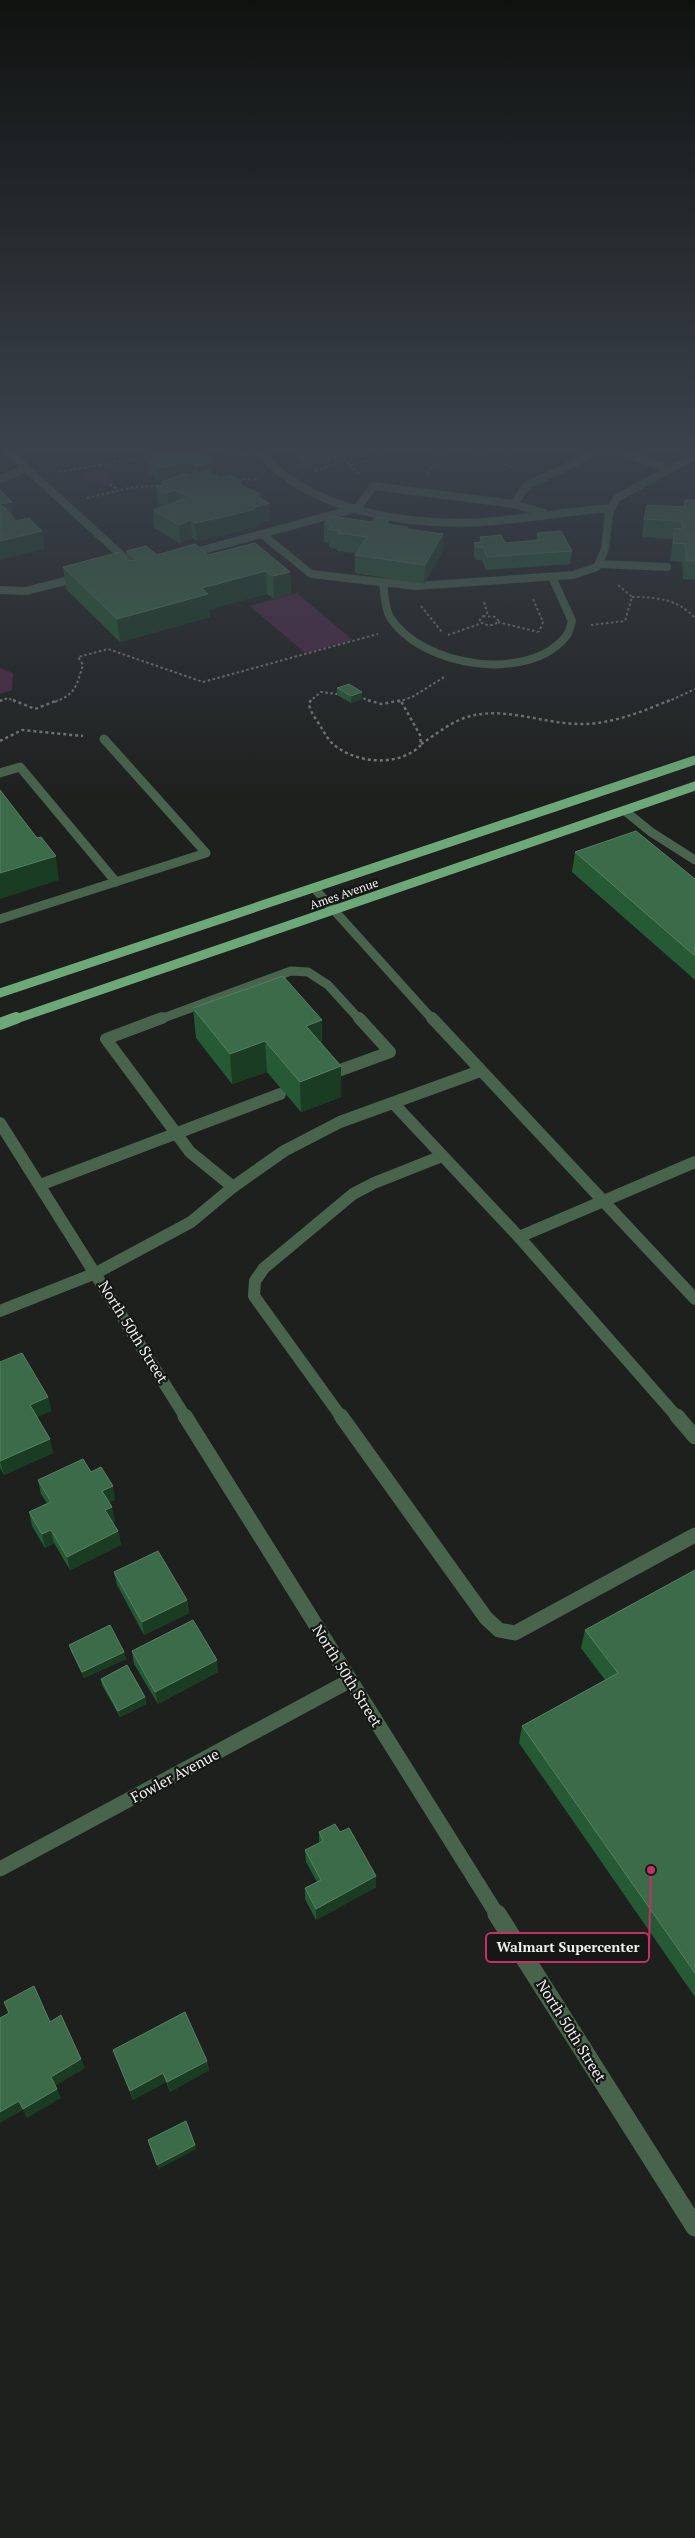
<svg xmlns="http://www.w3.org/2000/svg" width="695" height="2538" font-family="'PT Serif',serif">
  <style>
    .green { fill: #4c2746 }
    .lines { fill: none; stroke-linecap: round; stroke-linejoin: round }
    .path-far1 { stroke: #7a7c7a; stroke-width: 2; stroke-dasharray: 2.5 2.5; stroke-linecap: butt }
    .path { stroke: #7a7c7a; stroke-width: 2.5; stroke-dasharray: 3 3; stroke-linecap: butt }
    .minor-far4 { stroke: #48644c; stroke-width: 8 }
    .minor-far3 { stroke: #48644c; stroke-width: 9 }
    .minor-far2 { stroke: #48644c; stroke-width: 12 }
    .minor-far1 { stroke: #48644c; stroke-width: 15 }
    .minor { stroke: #48644c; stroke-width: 19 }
    .major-far1 { stroke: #6da978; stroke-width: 9 }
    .major { stroke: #6da978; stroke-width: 12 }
    .wall { fill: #255a34 }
    .shaded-wall { fill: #193c23 }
    .building { fill: #3b6b48; stroke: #578063 }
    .labels { text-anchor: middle; stroke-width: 4.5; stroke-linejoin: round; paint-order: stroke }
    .street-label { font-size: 12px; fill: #f0f1f0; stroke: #151715 }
    .near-street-label { font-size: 15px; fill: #f0f1f0; stroke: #151715 }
    .leader { fill: none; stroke: #c72e6a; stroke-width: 2 }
    .callout-dot { fill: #c72e6a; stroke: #151715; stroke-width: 2 }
    .callout { fill: #151715; stroke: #c72e6a; stroke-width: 2 }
    .callout-label { font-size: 14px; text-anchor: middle; font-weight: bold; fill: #f0f1f0 }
  </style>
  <rect width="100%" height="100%" fill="#1e201e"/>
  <!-- green -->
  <g class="green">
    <path d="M93,470l12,1 9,10 -10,4 -21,-8z"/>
    <path d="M297,593l56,47 -48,13 -55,-47z"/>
    <path d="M0,668l13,5 -1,17 -12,4z"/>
  </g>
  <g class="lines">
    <!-- path-far1 -->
    <g class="path-far1">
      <path d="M463,447l52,22"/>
      <path d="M350,465l10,9"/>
      <path d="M315,471l30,-11 5,5 29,-7 2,-11"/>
      <path d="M59,472l97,-17"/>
      <path d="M428,473l19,-26"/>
      <path d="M238,480l21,-1"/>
      <path d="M110,484l8,6"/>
      <path d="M87,498l47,-11 25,-1"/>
      <path d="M632,597c24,0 46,2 63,21"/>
      <path d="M533,599l10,23 -4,10"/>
      <path d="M484,602l4,14"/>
      <path d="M421,606l21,26"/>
      <path d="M483,616l12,1 4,4c-6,6 -13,5 -20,0z"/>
      <path d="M498,622l40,10"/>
      <path d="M591,625l34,-4 7,-24 -14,-12"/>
      <path d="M448,635l34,-12"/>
      <path d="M359,696l12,6"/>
      <path d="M0,701l8,-3 7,4"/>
      <path d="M55,702c22,-9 21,-16 28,-37l-5,-8 30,-8 95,33 175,-48"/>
      <path d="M309,702l12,-10 15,2 5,-2"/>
      <path d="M398,702l16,-6 30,-19"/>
      <path d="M667,702l28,-13"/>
    </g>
    <!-- path -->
    <g class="path">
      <path d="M13,700l22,9 23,-9"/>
      <path d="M311,700l-2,4c1,7 5,12 8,17 5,7 8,14 13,20 22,23 69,27 91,4l-1,-10 -19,-34"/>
      <path d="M368,700l13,4 22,-4"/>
      <path d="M0,701l2,-1"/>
      <path d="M0,741l22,-11 61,6"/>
      <path d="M421,744c14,-9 27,-20 43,-26 37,-13 76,5 114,6 31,1 64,-12 92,-24"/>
    </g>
    <!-- minor-far4 -->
    <g class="minor-far4">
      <path d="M3,447l128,117"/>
      <path d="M218,447l30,7 30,-7"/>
      <path d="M260,453c52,59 147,73 223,69 43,-3 86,-11 129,-14"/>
      <path d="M0,479l27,-11"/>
      <path d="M544,513l-30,-9 12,-18 73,-35 23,1 47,17"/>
      <path d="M263,535l48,39 105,12 157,-11 24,-8 8,-18 4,-36 8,-15 78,-42"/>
      <path d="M188,554l169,-46 17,-22 140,18"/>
      <path d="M599,564l68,3"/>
      <path d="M383,583c2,11 1,24 7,34 30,49 139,68 177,18 3,-4 3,-9 5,-14l-20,-44"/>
      <path d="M0,590l26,1 55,-14"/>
    </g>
    <!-- minor-far3 -->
    <g class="minor-far3">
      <path d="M0,773l20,-6 96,115"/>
      <path d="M625,811l26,21 44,28"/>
      <path d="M314,888l119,132"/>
      <path d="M0,919l206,-66 -102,-114"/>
      <path d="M158,1020l133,-49 17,1 20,13 32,35"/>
    </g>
    <!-- minor-far2 -->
    <g class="minor-far2">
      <path d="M162,1018l-56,21 84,113 43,35"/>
      <path d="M432,1018l263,281"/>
      <path d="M327,1075l63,-23 -31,-34"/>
      <path d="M394,1104l125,133 159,181"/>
      <path d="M0,1123l186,295"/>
      <path d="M40,1185l240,-91"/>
      <path d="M519,1237l176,-75"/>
      <path d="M0,1311l96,-38 95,-51 42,-35 51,-36 56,-29 140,-51"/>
      <path d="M342,1418l-88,-122 1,-15 9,-13 89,-74 21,-11 68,-27"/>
    </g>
    <!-- minor-far1 -->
    <g class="minor-far1">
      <path d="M185,1416l313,500"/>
      <path d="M341,1416l145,202 13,12 16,3 180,-98"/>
      <path d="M677,1416l18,21"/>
      <path d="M0,1869l349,-188"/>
    </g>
    <!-- minor -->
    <path class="minor" d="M497,1914l198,313"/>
    <!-- major-far1 -->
    <g class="major-far1">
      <path d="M0,993l695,-233"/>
      <path d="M13,1020l682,-234"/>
    </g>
    <!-- major -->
    <path class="major" d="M0,1024l16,-6"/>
  </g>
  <!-- wall -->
  <g class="wall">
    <path d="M297,447h71v9l-37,2v5l-31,2 -2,-10z"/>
    <path d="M493,447h26l-14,5z"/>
    <path d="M152,453h26l43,25 21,3v4l18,9 1,4 9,22 -14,5v2l-32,8 -27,6 -5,-3 -12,5 -26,-15 -1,-18 9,-3 -4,-3 -2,-17 5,-2v-3l9,-3 -11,1 -10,-7 -1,-13 5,-1z"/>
    <path d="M685,500h10v80l-12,-1 -1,-17 -12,-1 3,-22 -31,-2 2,-18 40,-12z"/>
    <path d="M389,519v5l19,3v3l35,4 -1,18 -18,32 -69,-11v-18l1,-2 -19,-2v-2l-8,-2v-4l-5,-1v-18l48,-2z"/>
    <path d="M537,533l35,18 -2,13 -84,6 -4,-10h-6l-2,-4v-13l5,-1 1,-5 25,6 31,-3z"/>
    <path d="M126,551l31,4h51l82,17 1,22 -17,5 -7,-5 -58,15 1,8 -90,25 -54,-53 -3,-22 64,-9z"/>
    <path d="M337,688l25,11 -11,4 -14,-8z"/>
    <path d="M575,852l120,27v101l-123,-108z"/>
    <path d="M193,1008l129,37 19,52 -40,15 -34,-40 -35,12 -36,-46z"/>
    <path d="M0,1362l48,35 3,14 -14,6 16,36 -49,22 -4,-7z"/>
    <path d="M91,1472l24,28 -6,2 6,19 -3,1 6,9 3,14 -51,25 -16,-27 -9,5 -13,-22 -3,-14 18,-9 -6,-9 -3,-14z"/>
    <path d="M695,1570v427l-176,-254 3,-17 83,-46 -24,-32 4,-18z"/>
    <path d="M114,1572l73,28 2,13 -45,22 -27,-50z"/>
    <path d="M69,1645l55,7 2,7 -42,19 -13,-27z"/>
    <path d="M132,1651l86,21 -60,32 -24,-40z"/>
    <path d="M101,1679l44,18 1,7 -26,13 -18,-32z"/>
    <path d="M319,1832l57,55 -60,33 -11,-21v-11l12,-6 -11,-20 -1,-12 14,-6z"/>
    <path d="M113,2050l94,11 2,9 -39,22 -4,-10 -33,18z"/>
  </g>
  <!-- shaded-wall -->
  <g class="shaded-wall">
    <path d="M506,447h13l-14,5z"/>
    <path d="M192,462l1,13 -34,5 -1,-12z"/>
    <path d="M213,462l1,12 -17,4 -1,-12z"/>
    <path d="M176,490l1,17 -8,3 -2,-17z"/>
    <path d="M260,494l1,12 8,-3 1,17 -14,5v2l-32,8 -27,6 -2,-18z"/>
    <path d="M12,502l2,17 -14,-7v-8z"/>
    <path d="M191,520l1,18 -12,5 -1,-18z"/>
    <path d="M42,531l3,18 -45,11v-19z"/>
    <path d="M443,534l-1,18 -18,32 1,-19z"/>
    <path d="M266,571l1,23 -58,15 1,8 -90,25 -3,-23 85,-31z"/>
    <path d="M290,572l1,22 -17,5 -1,-23z"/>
    <path d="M362,692v7l-11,4v-7z"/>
    <path d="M56,856l3,24 -59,19v-26z"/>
    <path d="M322,1020v31l-16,-25z"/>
    <path d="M265,1041l2,31 -35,12 -2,-30z"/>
    <path d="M341,1066v31l-40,15 -1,-30z"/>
    <path d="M48,1397l3,14 -17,8 -4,-14z"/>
    <path d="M50,1439l3,14 -49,22 -4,-14z"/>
    <path d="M113,1486l2,14 -10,4 -3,-13z"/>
    <path d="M112,1507l3,14 -7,3 -3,-14z"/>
    <path d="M51,1530l3,13 -9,5 -3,-14z"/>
    <path d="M118,1531l3,14 -51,25 -3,-13z"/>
    <path d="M187,1600l2,13 -45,22 -2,-13z"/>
    <path d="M124,1652l2,7 -42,19 -2,-6z"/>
    <path d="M217,1660l1,12 -60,32 -3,-12z"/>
    <path d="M145,1697l1,7 -26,13 -2,-6z"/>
    <path d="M376,1876v11l-60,33v-11z"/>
    <path d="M81,2059l4,9 -30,18 -4,-9z"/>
    <path d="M207,2061l2,9 -39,22 -3,-10z"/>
    <path d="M163,2073l3,9 -33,18 -3,-9z"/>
    <path d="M57,2089l4,9 -34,20 -4,-8 -23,13v-11l19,-11z"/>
    <path d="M195,2145l1,4 -37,20 -2,-4z"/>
  </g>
  <!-- building -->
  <g class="building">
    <path d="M298,447h31l2,4 -31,2z"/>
    <path d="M172,448l6,5 22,-5 13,14 -17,4 -4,-4 -34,6 -10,-8 11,-2 -7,-5z"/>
    <path d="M207,470l14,8 9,-3 12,6 -5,2 23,11 -4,2 13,7 -16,5 2,1 -32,8 -28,6 -4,-3 -12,5 -26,-15 37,-13 -14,-7 -9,3 -11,-6 9,-3 -4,-2 25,-9 6,3z"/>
    <path d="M0,490l12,12 -12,2z"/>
    <path d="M685,500h10v61h-9l-1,-17 -12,-1 2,-15 7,1v-8l-38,-2 3,-14 37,2z"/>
    <path d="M0,505l6,4 10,12 13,-3 13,13 -42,10z"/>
    <path d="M330,516l42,6 3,-5 14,2 -3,5 22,3 -1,2 36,5 -18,31 -70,-10 12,-18 -30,-4 2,-2 -11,-2 4,-4 -8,-1z"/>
    <path d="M561,531l11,20 -85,6 -4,-10h-7l-2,-4 8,-1 -2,-5 21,-2 4,8 35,-3 -3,-7z"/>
    <path d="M255,543l35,29 -17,4 -7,-5 -64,17 6,6 -91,25 -54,-52 57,-15 10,9 7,-1 -11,-9 20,-5 11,9 38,-11 13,11z"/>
    <path d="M349,684l13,8 -11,4 -14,-8z"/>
    <path d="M0,790l37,48 4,-1 15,19 -56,17z"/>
    <path d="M636,831l59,48v77l-120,-104z"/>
    <path d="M283,976l39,44 -16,6 35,40 -41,16 -35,-41 -35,13 -37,-46z"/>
    <path d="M22,1353l26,44 -18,8 20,34 -50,22v-99z"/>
    <path d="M83,1459l8,13 10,-5 12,19 -11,5 10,16 -7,3 13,21 -51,26 -16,-27 -9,4 -13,-22 22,-10 -13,-22z"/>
    <path d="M158,1551l29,49 -45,22 -28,-50z"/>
    <path d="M695,1570v403l-173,-247 96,-53 -33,-43z"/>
    <path d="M193,1620l24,40 -62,32 -23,-41z"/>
    <path d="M110,1625l14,27 -42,20 -13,-27z"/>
    <path d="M127,1665l18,32 -27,14 -17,-32z"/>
    <path d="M335,1824l5,8 9,-4 27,48 -60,33 -11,-21 16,-8 -16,-30 18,-9 -4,-9z"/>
    <path d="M34,1986l16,36 11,-7 20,44 -30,18 6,12 -34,20 -4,-8 -19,11v-94l9,-5 -5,-11z"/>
    <path d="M185,2012l22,49 -40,21 -4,-9 -33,18 -17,-41z"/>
    <path d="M186,2121l9,24 -38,20 -9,-25z"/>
  </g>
  <!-- sky -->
  <linearGradient id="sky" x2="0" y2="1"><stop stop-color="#101210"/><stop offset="0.56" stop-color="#3b424c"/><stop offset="1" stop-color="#3b424c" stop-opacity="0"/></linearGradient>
  <rect width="695" height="802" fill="url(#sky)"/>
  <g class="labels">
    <!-- street labels -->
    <g class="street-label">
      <text transform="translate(344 894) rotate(-19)" y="4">Ames Avenue</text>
    </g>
    <!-- near-street labels -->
    <g class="near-street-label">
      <text transform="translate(133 1332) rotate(58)" y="5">North 50th Street</text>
      <text transform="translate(347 1676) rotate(58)" y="5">North 50th Street</text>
      <text transform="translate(175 1776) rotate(-28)" y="5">Fowler Avenue</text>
      <text transform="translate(571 2031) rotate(58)" y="5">North 50th Street</text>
    </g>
  </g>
  <!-- callouts -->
  <path class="leader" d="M651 1870L649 1947"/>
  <circle class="callout-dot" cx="651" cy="1870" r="5"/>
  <rect class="callout" x="486" y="1933" width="163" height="29" rx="5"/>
  <g class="callout-label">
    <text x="568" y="1952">Walmart Supercenter</text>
  </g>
</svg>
